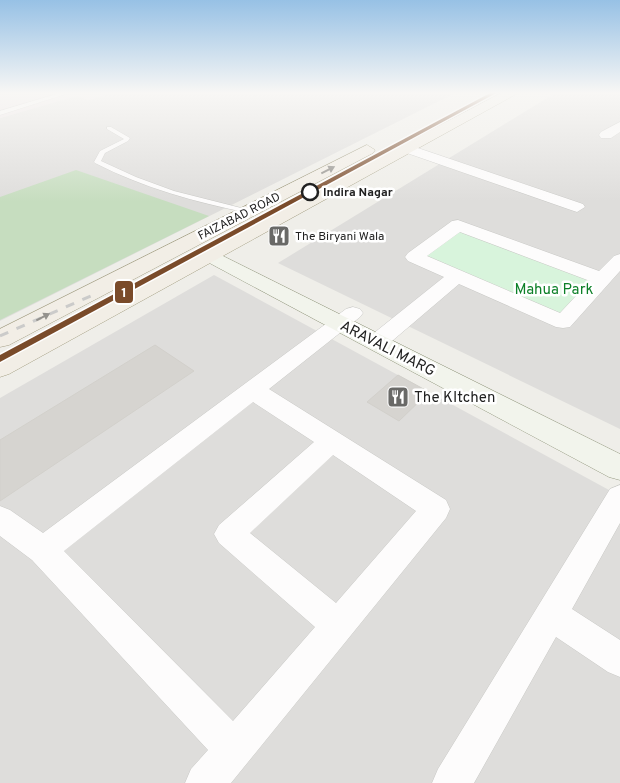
<svg xmlns="http://www.w3.org/2000/svg" width="620" height="783" font-family="Overpass,sans-serif">
  <style>
    .residential { fill: #dedddb }
    .industrial { fill: #ece2e6 }
    .forest { fill: #c6ddbf }
    .park { fill: #d8f4dc }
    .building { fill: #d6d4d0; stroke: #d2d0cb }
    .lines { fill: none; stroke-linecap: round; stroke-linejoin: round }
    .lane-casing { stroke: #c8c8c5; stroke-width: 1 }
    .street-casing { stroke: #c8c8c5; stroke-width: 1 }
    .secondary-casing { stroke: #949980; stroke-width: 1 }
    .primary-casing { stroke: #a5a085; stroke-width: 1 }
    .lane { fill: #fdfcfc; fill-rule: evenodd }
    .street { fill: #fdfcfc; fill-rule: evenodd }
    .secondary { fill: #f2f4ec; fill-rule: evenodd }
    .primary { fill: #f2eee6; fill-rule: evenodd }
    .rail { stroke: #cbcbca; stroke-width: 3; stroke-dasharray: 9 9; stroke-linecap: butt }
    .metro-1-casing { stroke: #fff; stroke-width: 3 }
    .metro-1 { fill: #7a4b2a; fill-rule: evenodd }
    .oneway { fill: #94928d }
    .stop-dot { fill: #fff; stroke: #212121; stroke-width: 2.5 }
    .labels { text-anchor: middle; stroke-width: 5; stroke-linejoin: round; paint-order: stroke }
    .far-stop-label { font-size: 12px; font-weight: bold; fill: #212121; stroke: #fff; text-anchor: start }
    .far-street-label { font-size: 12px; fill: #212121; stroke: #fff }
    .far-poi-label { font-size: 12px; fill: #212121; stroke: #fff; text-anchor: start }
    .park-label { font-size: 15px; fill: #0d8028; stroke: #fff }
    .street-label { font-size: 15px; fill: #212121; stroke: #fff }
    .poi-label { font-size: 15px; fill: #212121; stroke: #fff; text-anchor: start }
    .line-badge { stroke: #fff; stroke-width: 2 }
    .badge-label { font-size: 14px; text-anchor: middle; font-weight: bold; fill: #fff }
  </style>
  <rect width="100%" height="100%" fill="#efeee9"/>
  <!-- residential -->
  <g class="residential">
    <path d="M114,92h343l-457,229v-203l77,-23 12,5z"/>
    <path d="M557,92h63v337l-342,-166z"/>
    <path d="M214,275l406,221v287h-620v-385z"/>
  </g>
  <!-- industrial -->
  <path class="industrial" d="M0,92h114l-25,8 -12,-4 -77,22z"/>
  <!-- forest -->
  <path class="forest" d="M76,170l133,46 -209,104v-123z"/>
  <!-- park -->
  <path class="park" d="M460,230l132,50 -32,35 -137,-58z"/>
  <!-- building -->
  <g class="building">
    <path d="M155,345l39,26 -194,130v-61z"/>
    <path d="M398,375l31,17 -30,29 -32,-19z"/>
  </g>
  <g class="lines">
    <!-- lane casing -->
    <g class="lane-casing">
      <g id="lane">
        <path d="M63,92h9l-72,23v-4z"/>
        <path d="M107,127h4l19,11 -2,3 -23,12 -4,8 35,16 38,14 79,20 -4,2c-54,-11 -105,-25 -154,-50l-1,-1 6,-11 24,-12 -17,-10z"/>
      </g>
    </g>
    <!-- street casing -->
    <g class="street-casing">
      <g id="street">
        <path d="M620,122v10l-9,6h-10l-2,-3 2,-3z"/>
        <path d="M409,145l174,59 2,3 -8,5 -6,-2 -167,-58 -2,-3 2,-3z"/>
        <path d="M458,220l141,51 15,-15 6,-2v17l-50,56 -7,1 -7,-1 -97,-43 -74,63 -8,2 -8,-2 -3,-5 3,-5 75,-60 -36,-16 -3,-4 3,-4 44,-32zM460,232l130,49 -30,32 -133,-57z"/>
        <path d="M353,307l7,2 3,4 -3,4 -91,72 177,111 4,9 -4,9 -215,265h-46l6,-14 17,-19 -176,-190 -32,-24v-30l10,4 33,23 303,-224zM253,402l61,40 -95,83 -5,9 5,9 96,84 -82,94 -169,-170zM333,455l83,56 -80,92 -86,-70z"/>
        <path d="M620,485v38l-48,86 48,31v37l-12,-5 -52,-35 -82,146h-42l6,-14 172,-280z"/>
      </g>
    </g>
    <!-- secondary casing -->
    <g class="secondary-casing">
      <path id="secondary" d="M209,249l411,205v26l-11,-3 -407,-218 -3,-4 3,-4z"/>
    </g>
    <!-- primary casing -->
    <g class="primary-casing">
      <g id="primary">
        <path d="M503,92h17l-511,282 -9,3v-20z"/>
        <path d="M367,145l8,5 -2,3 -364,192 -9,2v-18z"/>
      </g>
    </g>
    <!-- lane -->
    <use href="#lane" class="lane"/>
    <!-- street -->
    <use href="#street" class="street"/>
    <!-- secondary -->
    <use href="#secondary" class="secondary"/>
    <!-- primary -->
    <use href="#primary" class="primary"/>
    <!-- rail -->
    <path class="rail" d="M0,336l93,-41"/>
    <!-- metro-1 casing -->
    <g class="metro-1-casing">
      <path id="metro-1" d="M492,92h6l-498,270v-7z"/>
    </g>
    <!-- metro-1 -->
    <use href="#metro-1" class="metro-1"/>
  </g>
  <!-- one-way arrows -->
  <defs><path id="oneway-solid" d="M-6-.8H1V-3.2L6.5 0L1 3.2V.8H-6Z" transform="scale(1.25)"/></defs>
  <g class="oneway">
    <use href="#oneway-solid" transform="translate(328 170) rotate(-27)"/>
    <use href="#oneway-solid" transform="translate(43 317) rotate(-27)"/>
  </g>
  <!-- sky -->
  <linearGradient id="sky" x2="0" y2="1"><stop stop-color="#97c1e5"/><stop offset="0.46" stop-color="#f8f7f5"/><stop offset="1" stop-color="#f8f7f5" stop-opacity="0"/></linearGradient>
  <rect width="620" height="202" fill="url(#sky)"/>
  <!-- icons -->
  <defs>
    <g id="restaurant-square" transform="scale(1.125)"><rect x="-9" y="-9" width="18" height="18" rx="4" fill="#696967" stroke="#fff"/><path d="M-5-6h1v4h1v-4h1v4h1v-4h1v5L-1.5 .5V6h-2V.5L-5-1ZM5-6V6H3V1.5H1.5Q1.5-4 5-6Z" fill="#fff"/></g>
  </defs>
  <g fill-rule="evenodd">
    <use href="#restaurant-square" x="279" y="236"/>
    <use href="#restaurant-square" x="398" y="397"/>
  </g>
  <!-- markers -->
  <circle class="stop-dot" cx="310" cy="192" r="8"/>
  <g class="labels">
    <!-- far-stop labels -->
    <g class="far-stop-label">
      <text x="323" y="196">Indira Nagar</text>
    </g>
    <!-- far-street labels -->
    <g class="far-street-label">
      <text transform="translate(239 216) rotate(-27)" y="4">FAIZABAD ROAD</text>
    </g>
    <!-- far-poi labels -->
    <g class="far-poi-label">
      <text x="295" y="240">The Biryani Wala</text>
    </g>
    <!-- park labels -->
    <g class="park-label">
      <text x="554" y="294">Mahua Park</text>
    </g>
    <!-- street labels -->
    <g class="street-label">
      <text transform="translate(388 348) rotate(27)" y="5">ARAVALI MARG</text>
    </g>
    <!-- poi labels -->
    <g class="poi-label">
      <text x="414" y="402">The KItchen</text>
    </g>
  </g>
  <rect class="line-badge" x="114" y="280" width="20" height="24" rx="5" fill="#7a4b2a"/>
  <g class="badge-label">
    <text x="124" y="297">1</text>
  </g>
</svg>
